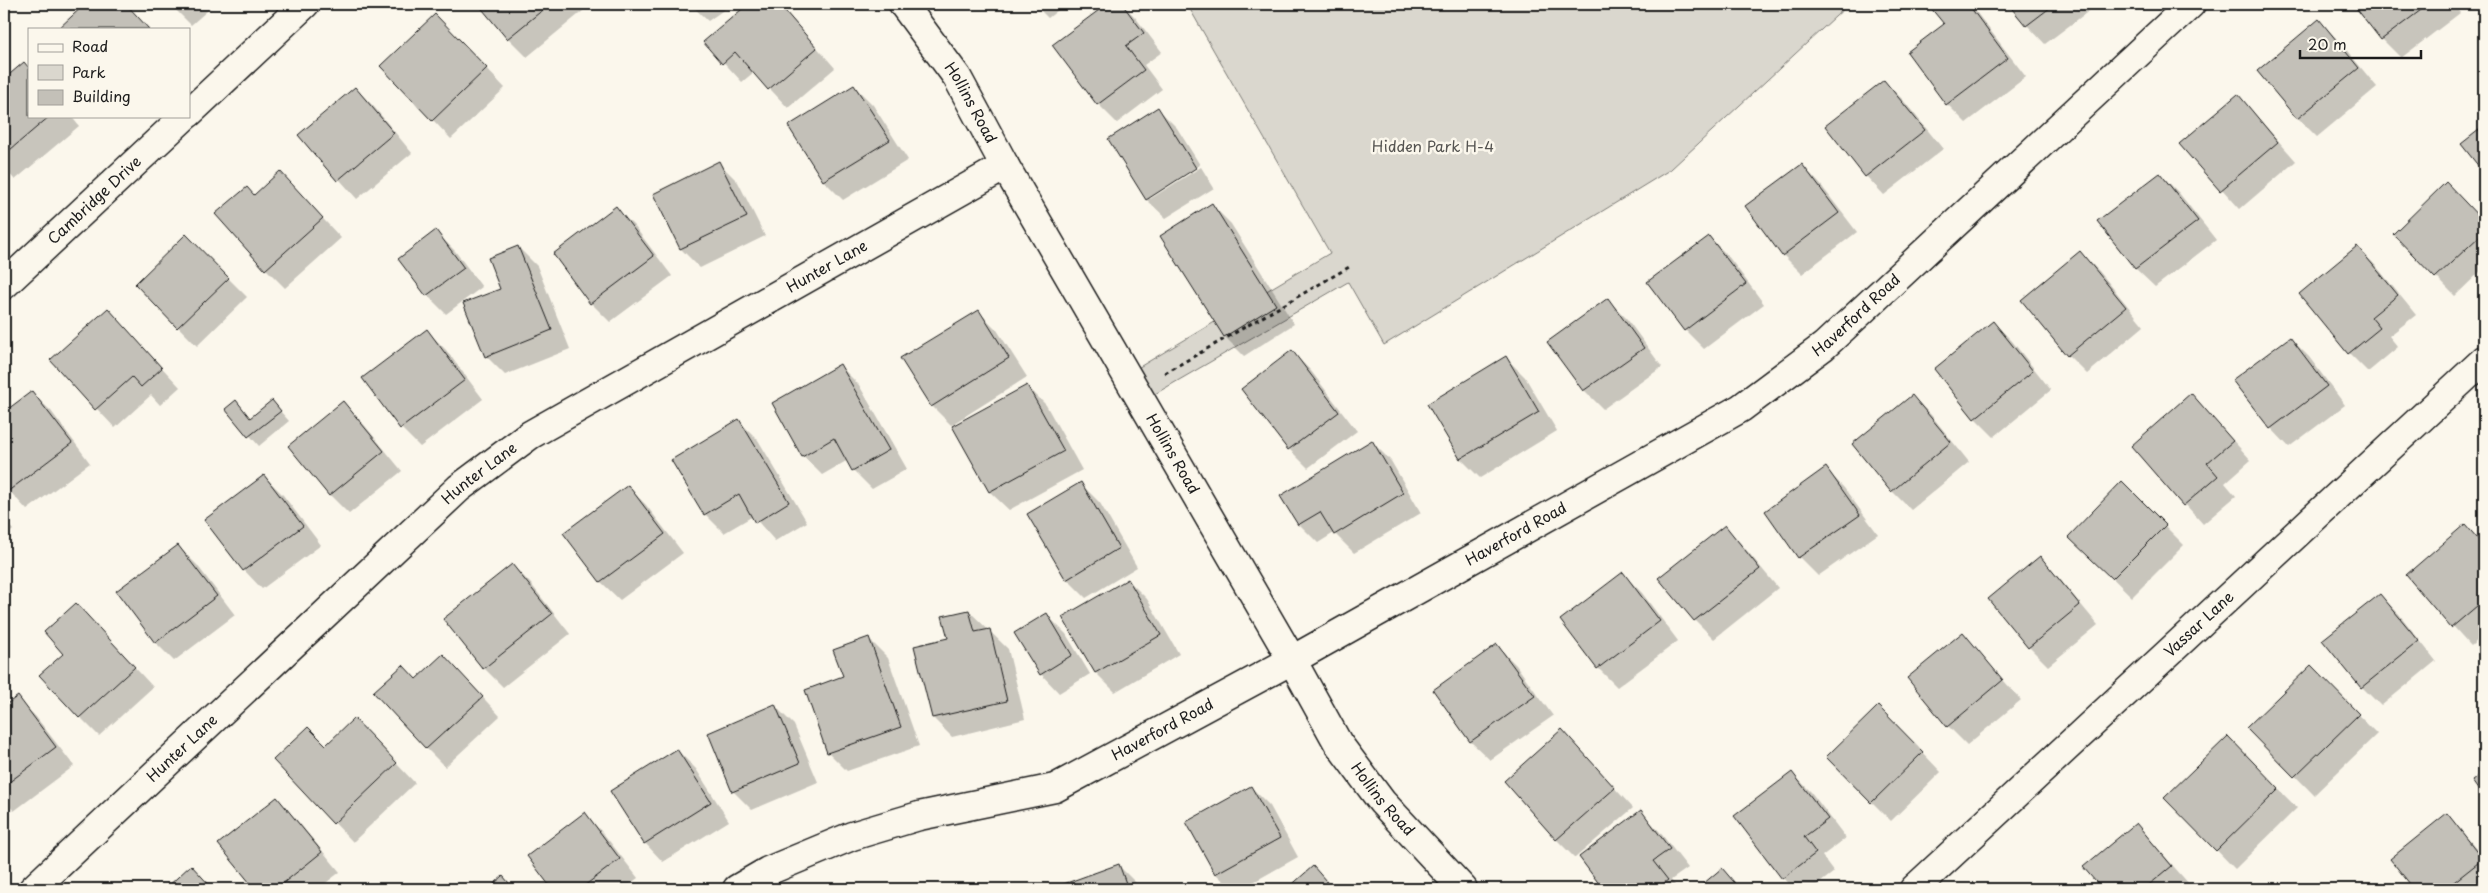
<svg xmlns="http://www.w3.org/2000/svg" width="2488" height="893" font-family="'Playpen Sans',sans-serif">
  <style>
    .green { fill: #dad7ce; stroke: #7b7a75 }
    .shadow { fill: #0003 }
    .building { fill: #c3c0b8; stroke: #1c1c1c }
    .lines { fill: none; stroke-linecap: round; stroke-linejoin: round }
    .minor-casing { stroke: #1c1c1c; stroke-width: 31 }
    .path { stroke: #1c1c1c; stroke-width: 3; stroke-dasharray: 4 4; stroke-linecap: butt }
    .minor { stroke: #fbf7ec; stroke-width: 28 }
    .labels { text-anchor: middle; stroke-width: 5; stroke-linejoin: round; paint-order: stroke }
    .street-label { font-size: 15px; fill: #1c1c1c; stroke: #fbf7ec }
    .park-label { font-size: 15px; fill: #555451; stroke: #fbf7ec }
  </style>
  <rect width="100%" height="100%" fill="#fbf7ec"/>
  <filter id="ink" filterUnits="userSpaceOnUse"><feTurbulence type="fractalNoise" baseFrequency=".02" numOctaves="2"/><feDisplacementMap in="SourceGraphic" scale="10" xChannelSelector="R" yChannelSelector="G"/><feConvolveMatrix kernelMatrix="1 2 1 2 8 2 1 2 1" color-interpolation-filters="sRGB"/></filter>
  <g filter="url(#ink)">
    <!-- green -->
    <path class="green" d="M1187,4h662l-178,165 -287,176 -36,-63 -200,116 -17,-26 199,-119z"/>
    <!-- shadow -->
    <g class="shadow">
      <path d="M170,4h45l-24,21z"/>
      <path d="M480,4h99l5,6 -57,47 -19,-19z"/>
      <path d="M690,4h42l-24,17z"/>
      <path d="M750,4h29l56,64 -47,40 -34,-36 -12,10 -37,-40z"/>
      <path d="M1034,4h32l-18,14z"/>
      <path d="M1109,4h13l13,13 27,35 -18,13 18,24 -45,34 -19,-19 -44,-58z"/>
      <path d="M1936,4h34l56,73 -60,46 -19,-19 -2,-80 -13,-17z"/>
      <path d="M2010,4h88l-53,40 -18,-19z"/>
      <path d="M2355,4h98l7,9 -59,45 -19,-19z"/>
      <path d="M2319,21l19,19 39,47 -60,50 -19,-19 -39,-47z"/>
      <path d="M454,35l51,53 -54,51 -18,-19z"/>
      <path d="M24,64l5,52h42l8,10 -64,54 -11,-12v-87z"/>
      <path d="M1884,81l19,19 40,49 -59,46 -18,-19z"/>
      <path d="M854,86l19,19 35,55 -65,40 -19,-19 -34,-55z"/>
      <path d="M355,88l19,19 38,46 -55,46 -57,-64z"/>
      <path d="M2238,95l58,66 -56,48 -59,-65z"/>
      <path d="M1158,109l19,19 23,37 -50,31v3l51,-32 13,21 -48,30 -19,-18z"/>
      <path d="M719,163l19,19 27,54 -65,32 -19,-19 -27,-55z"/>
      <path d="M1802,165l18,19 37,48 -55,42 -19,-19z"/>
      <path d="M280,173l61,65 -56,50 -19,-19 -12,-73z"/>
      <path d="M2160,174l19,19 37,47 -61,47 -19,-18 -37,-48z"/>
      <path d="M2465,203l19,20v45l-29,28 -61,-62z"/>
      <path d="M1212,205l19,19 63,100 -50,32 -19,-19 -63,-101z"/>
      <path d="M616,208l19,19 37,49 -62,46 -19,-19 -37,-49z"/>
      <path d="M436,232l19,19 27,36 -36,27 -19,-19 -27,-36z"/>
      <path d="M186,236l61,61 -50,49 -61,-62z"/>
      <path d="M1709,237l19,19 36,48 -60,45 -19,-19z"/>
      <path d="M518,247l19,19 33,83 -65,26 -19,-19 16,-67z"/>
      <path d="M2357,247l19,19 40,49 -27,21 9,11 -30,25 -19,-19 -49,-59z"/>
      <path d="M2080,253l19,18 45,55 -57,48 -19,-19z"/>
      <path d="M1608,300l19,19 35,48 -59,42 -19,-19z"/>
      <path d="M978,311l19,19 30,47 -76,48 -19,-19z"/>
      <path d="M1993,322l19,19 39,49 -57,47 -19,-19z"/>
      <path d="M126,329l54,58 -20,18 -9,-10 -36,33 -63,-67z"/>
      <path d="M427,331l19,19 37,49 -63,48 -19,-19z"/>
      <path d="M2290,338l19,19 36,48 -56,42 -18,-19z"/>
      <path d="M1292,352l19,19 46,60 -49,37 -19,-19z"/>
      <path d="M1506,358l19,19 32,54 -77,47 -19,-19 -32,-55z"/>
      <path d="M840,366l19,19 48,84 -35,20 -19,-19 -5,-10 -26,15 -19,-19z"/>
      <path d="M1027,386l19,19 36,65 -73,40 -19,-18z"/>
      <path d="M32,393l19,18 39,52 -63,47 -23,-25v-71z"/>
      <path d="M2191,395l60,65 -26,23 11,13 -33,28 -70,-78z"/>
      <path d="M1912,396l19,19 38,47 -58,48 -19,-19z"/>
      <path d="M236,402l15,17 21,-17 17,19 -30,25 -32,-37z"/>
      <path d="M342,402l19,19 41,50 -53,43 -19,-19z"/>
      <path d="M739,421l19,19 49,82 -32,19 -22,-25 -29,17 -19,-19z"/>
      <path d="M1372,442l19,19 30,52 -67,40 -20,-20 -16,10 -19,-19z"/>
      <path d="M1826,469l18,19 34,46 -60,42 -19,-19 -32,-46z"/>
      <path d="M264,476l19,19 38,50 -59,44 -18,-19z"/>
      <path d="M2122,483l62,62 -52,52 -43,-42z"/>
      <path d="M1081,484l19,19 37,64 -51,31 -19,-19z"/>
      <path d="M627,486l19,19 37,48 -63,47 -19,-18 -36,-49z"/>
      <path d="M4,519l9,11 -9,8z"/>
      <path d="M2465,525l19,20v90l-13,11 -64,-71z"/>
      <path d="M1725,527l18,19 35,42 -64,51 -19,-19z"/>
      <path d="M178,546l19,19 38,50 -61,46 -19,-19z"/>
      <path d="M2040,558l18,19 40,48 -50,41 -19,-19 -40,-48z"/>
      <path d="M512,565l19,19 39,50 -67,53 -19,-19z"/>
      <path d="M1623,574l19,19 36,48 -61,46 -19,-19z"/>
      <path d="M1128,580l19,19 32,55 -64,38 -19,-19 -33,-55z"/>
      <path d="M2380,595l19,19 37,47 -55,45 -19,-19z"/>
      <path d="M76,604l77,83 -54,49 -19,-19 -15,-63z"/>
      <path d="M969,611l39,38 17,70 -73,18 -19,-19 16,-79z"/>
      <path d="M1047,615l19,19 24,40 -31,19 -18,-19z"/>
      <path d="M1962,634l59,66 -54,45 -19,-19 -39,-47z"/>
      <path d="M869,639l19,19 31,88 -72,25 -19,-19z"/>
      <path d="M1497,646l19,19 37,51 -63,44 -19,-18 -36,-52z"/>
      <path d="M2311,667l66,67 -63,61 -66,-67z"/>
      <path d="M462,675l38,41 -55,51 -19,-19 -10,-68z"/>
      <path d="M17,698l19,19 38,49 -60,45 -10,-11v-92z"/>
      <path d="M775,706l19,19 24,57 -66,28 -19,-19z"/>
      <path d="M1897,726l44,46 -50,49 -19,-19z"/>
      <path d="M1562,731l71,77 -58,50 -19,-19z"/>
      <path d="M2228,738l69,70 -62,61 -69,-71z"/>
      <path d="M373,739l42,44 -62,59 -79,-82 52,-13z"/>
      <path d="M677,750l19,19 33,52 -66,41 -18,-19z"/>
      <path d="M1792,773l19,19 35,46 -24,18 12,16 -22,17h-19l-10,-11z"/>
      <path d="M1251,787l19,19 28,51 -57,32h-9l-16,-15 -28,-52z"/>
      <path d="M277,799l18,19 45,54 -22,17h-62l-36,-45z"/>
      <path d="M1641,812l18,19 29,37 -17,12 7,9h-74l-24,-31z"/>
      <path d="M584,814l19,19 35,45 -15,11h-69l-26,-33z"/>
      <path d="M2447,815l37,42v32h-68l-25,-30z"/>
      <path d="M2136,824l54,61 -5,4h-82l-18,-22z"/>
      <path d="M1119,866l19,19 2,4h-87z"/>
      <path d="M1313,868l21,21h-46z"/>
      <path d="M1722,870l19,19h-42z"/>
    </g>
    <!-- building -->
    <g class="building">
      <path d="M85,4h41l23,25h-91z"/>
      <path d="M478,4h72l-43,35z"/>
      <path d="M748,4h31l38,44 -49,42 -33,-38 -13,12 -19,-22z"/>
      <path d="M1107,4h15l22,29 -18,13 18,24 -47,35 -45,-60z"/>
      <path d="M1934,4h34l40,54 -62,47 -39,-53 37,-28 -14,-17z"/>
      <path d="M2008,4h47l-29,22z"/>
      <path d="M2353,4h76l-48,36z"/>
      <path d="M435,14l52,54 -55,53 -52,-55z"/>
      <path d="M2319,19l40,49 -62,51 -40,-48z"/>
      <path d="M24,62l5,6v48h21l-46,39v-76z"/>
      <path d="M1884,80l41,50 -60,47 -40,-51z"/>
      <path d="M854,85l36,55 -67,41 -35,-55z"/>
      <path d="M355,87l39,46 -57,48 -39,-46z"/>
      <path d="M2238,94l40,48 -58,49 -41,-47z"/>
      <path d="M1158,107l38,61 -50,32 -38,-61z"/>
      <path d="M2484,126v47l-23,-29z"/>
      <path d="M719,161l28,56 -67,32 -27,-55z"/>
      <path d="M1802,164l37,49 -57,43 -37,-50z"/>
      <path d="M280,171l43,47 -58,52 -50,-56 32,-27 7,8z"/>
      <path d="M2160,173l38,48 -63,48 -38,-48z"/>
      <path d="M2446,182l38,40v10l-49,46 -42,-44z"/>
      <path d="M1212,203l64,102 -52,32 -64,-101z"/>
      <path d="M616,206l38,50 -64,48 -37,-50z"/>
      <path d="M436,230l28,38 -38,28 -28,-37z"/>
      <path d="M186,234l43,44 -52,50 -42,-44z"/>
      <path d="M1709,236l37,48 -62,47 -37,-49z"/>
      <path d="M518,246l34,84 -67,27 -22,-54 37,-14 -12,-31z"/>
      <path d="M2357,246l41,49 -27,22 9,11 -32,26 -49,-60z"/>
      <path d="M2080,251l46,56 -59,49 -46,-56z"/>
      <path d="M1608,298l36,50 -61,43 -36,-49z"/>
      <path d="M108,308l54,60 -21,19 -9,-10 -37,33 -45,-50z"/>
      <path d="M979,310l30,48 -78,49 -31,-49z"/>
      <path d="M1993,321l40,50 -59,48 -40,-50z"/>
      <path d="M427,329l38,51 -65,49 -38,-51z"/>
      <path d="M2290,337l37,49 -57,43 -38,-49z"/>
      <path d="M1292,350l47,62 -51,38 -47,-61z"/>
      <path d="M1506,356l33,56 -79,47 -33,-55z"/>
      <path d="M840,364l49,86 -37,21 -18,-33 -32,19 -30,-54z"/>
      <path d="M1027,385l37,66 -75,41 -37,-66z"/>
      <path d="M32,391l40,52 -65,49 -3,-5v-75z"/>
      <path d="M2191,393l42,48 -26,22 11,13 -35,30 -52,-60z"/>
      <path d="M1912,395l39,47 -60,50 -39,-48z"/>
      <path d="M236,400l14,18 22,-18 9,11 -33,26 -23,-28z"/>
      <path d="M343,401l41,50 -55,45 -41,-50z"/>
      <path d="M739,419l50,83 -34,21 -16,-29 -35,21 -33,-55z"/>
      <path d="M1372,440l31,53 -69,42 -14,-23 -22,13 -18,-29z"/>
      <path d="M1826,467l34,48 -62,43 -33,-47z"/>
      <path d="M264,475l39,51 -60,45 -39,-51z"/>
      <path d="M2122,481l44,44 -54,54 -44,-42z"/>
      <path d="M1081,482l38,66 -53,32 -39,-66z"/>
      <path d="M628,485l37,49 -65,48 -37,-49z"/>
      <path d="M2465,524l19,22v54l-33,28 -45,-53z"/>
      <path d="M1725,525l35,44 -66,52 -36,-43z"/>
      <path d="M178,545l39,51 -62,47 -39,-52z"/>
      <path d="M2040,556l40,49 -52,43 -40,-49z"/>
      <path d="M512,564l40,50 -69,55 -40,-50z"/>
      <path d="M1623,572l37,49 -63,48 -37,-49z"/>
      <path d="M1128,579l33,56 -66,38 -33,-56z"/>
      <path d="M2380,594l39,47 -58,47 -39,-48z"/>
      <path d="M76,603l59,64 -56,51 -40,-43 24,-21 -19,-22z"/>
      <path d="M969,610l6,22 15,-3 17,72 -75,17 -18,-72 34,-8 -6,-22z"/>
      <path d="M1047,613l25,42 -32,20 -26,-42z"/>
      <path d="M1963,632l40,48 -56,47 -40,-49z"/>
      <path d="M869,637l32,90 -74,26 -22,-63 38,-14 -10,-26z"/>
      <path d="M1497,644l38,52 -65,46 -37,-52z"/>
      <path d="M443,654l40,43 -57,52 -53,-57 30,-27 13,14z"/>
      <path d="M2311,665l48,49 -65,63 -48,-49z"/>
      <path d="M18,696l38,51 -52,39v-80z"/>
      <path d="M775,704l25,59 -68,29 -24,-59z"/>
      <path d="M1878,706l45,46 -52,51 -45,-46z"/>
      <path d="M354,718l43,45 -64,61 -60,-64 35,-33 18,18z"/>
      <path d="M1562,729l53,59 -59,52 -52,-59z"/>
      <path d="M2228,736l51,53 -63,62 -52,-53z"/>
      <path d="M677,749l34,53 -67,42 -34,-53z"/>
      <path d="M1792,772l36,47 -24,18 12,16 -34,26 -48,-63z"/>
      <path d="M2484,772v26l-12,-17z"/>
      <path d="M1251,786l29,52 -65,36 -29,-52z"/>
      <path d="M277,797l45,55 -46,37h-21l-37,-45z"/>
      <path d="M1641,810l29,39 -17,12 15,19 -12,9h-53l-24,-32z"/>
      <path d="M585,812l35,47 -40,30h-28l-25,-33z"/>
      <path d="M2447,813l36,46 -38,30h-31l-24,-30z"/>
      <path d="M2136,823l36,43 -28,23h-42l-19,-22z"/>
      <path d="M1119,864l9,25h-78z"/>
      <path d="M191,865l22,24h-48z"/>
      <path d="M1313,866l20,23h-46z"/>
      <path d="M1722,868l18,21h-43z"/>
      <path d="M503,876l11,13h-26z"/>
      <path d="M2364,884l5,5h-11z"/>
    </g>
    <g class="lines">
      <!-- minor casing -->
      <g class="minor-casing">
        <g id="minor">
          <path id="s1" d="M903,4l54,73 48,89 287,494 46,83 44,59 81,87"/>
          <path d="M189,113l116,-109"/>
          <path id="s2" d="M4,285l181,-169"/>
          <path id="s3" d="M33,889l426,-401 71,-53 475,-269"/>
          <path id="s4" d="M737,889l31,-18 84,-35 67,-20 136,-28 237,-128 449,-252 83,-62 367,-342"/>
          <path id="s5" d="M1914,889l570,-529"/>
        </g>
      </g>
      <!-- path -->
      <path class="path" d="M1165,373l186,-107"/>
      <!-- minor -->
      <use href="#minor" class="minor"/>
    </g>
  </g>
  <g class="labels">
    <!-- street labels -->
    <g class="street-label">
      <text dy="5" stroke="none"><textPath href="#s1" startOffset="120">Hollins Road</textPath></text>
      <text dy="5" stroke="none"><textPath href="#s2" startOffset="124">Cambridge Drive</textPath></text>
      <text dy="5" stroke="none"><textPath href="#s3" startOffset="1015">Hunter Lane</textPath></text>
      <text dy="5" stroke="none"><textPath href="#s4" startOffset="1268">Haverford Road</textPath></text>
      <text dy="5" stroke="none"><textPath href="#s1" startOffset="525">Hollins Road</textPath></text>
      <text dy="5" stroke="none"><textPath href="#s3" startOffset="610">Hunter Lane</textPath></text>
      <text dy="5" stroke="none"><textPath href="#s4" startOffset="862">Haverford Road</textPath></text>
      <text dy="5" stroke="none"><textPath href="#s5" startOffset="389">Vassar Lane</textPath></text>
      <text dy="5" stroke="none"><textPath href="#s4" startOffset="458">Haverford Road</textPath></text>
      <text dy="5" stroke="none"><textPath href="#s3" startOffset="205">Hunter Lane</textPath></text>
      <text dy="5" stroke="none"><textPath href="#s1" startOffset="930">Hollins Road</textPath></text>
    </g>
    <!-- park labels -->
    <g class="park-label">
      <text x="1433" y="152">Hidden Park H-4</text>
    </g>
  </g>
  <!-- margin -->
  <rect width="2488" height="893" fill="none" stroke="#fbf7ec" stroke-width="20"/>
  <rect x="10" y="10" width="2468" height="873" fill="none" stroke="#1c1c1c" stroke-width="2" filter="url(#ink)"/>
  <!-- legend -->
  <rect x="28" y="28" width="162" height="90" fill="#fbf7ec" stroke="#a29f99"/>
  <rect x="38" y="44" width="25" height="8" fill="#fbf7ec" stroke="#a29f99"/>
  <text x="72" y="52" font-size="15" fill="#1c1c1c">Road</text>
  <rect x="38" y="65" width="25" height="15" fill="#dad7ce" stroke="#a29f99"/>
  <text x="72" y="78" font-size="15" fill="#1c1c1c">Park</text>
  <rect x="38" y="90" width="25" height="15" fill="#c3c0b8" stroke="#a29f99"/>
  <text x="72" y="102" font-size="15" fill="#1c1c1c">Building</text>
  <!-- scale -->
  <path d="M2300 50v8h121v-8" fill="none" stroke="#1c1c1c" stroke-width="2.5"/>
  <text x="2308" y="50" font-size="15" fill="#1c1c1c" stroke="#fbf7ec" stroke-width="4" paint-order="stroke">20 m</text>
</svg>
